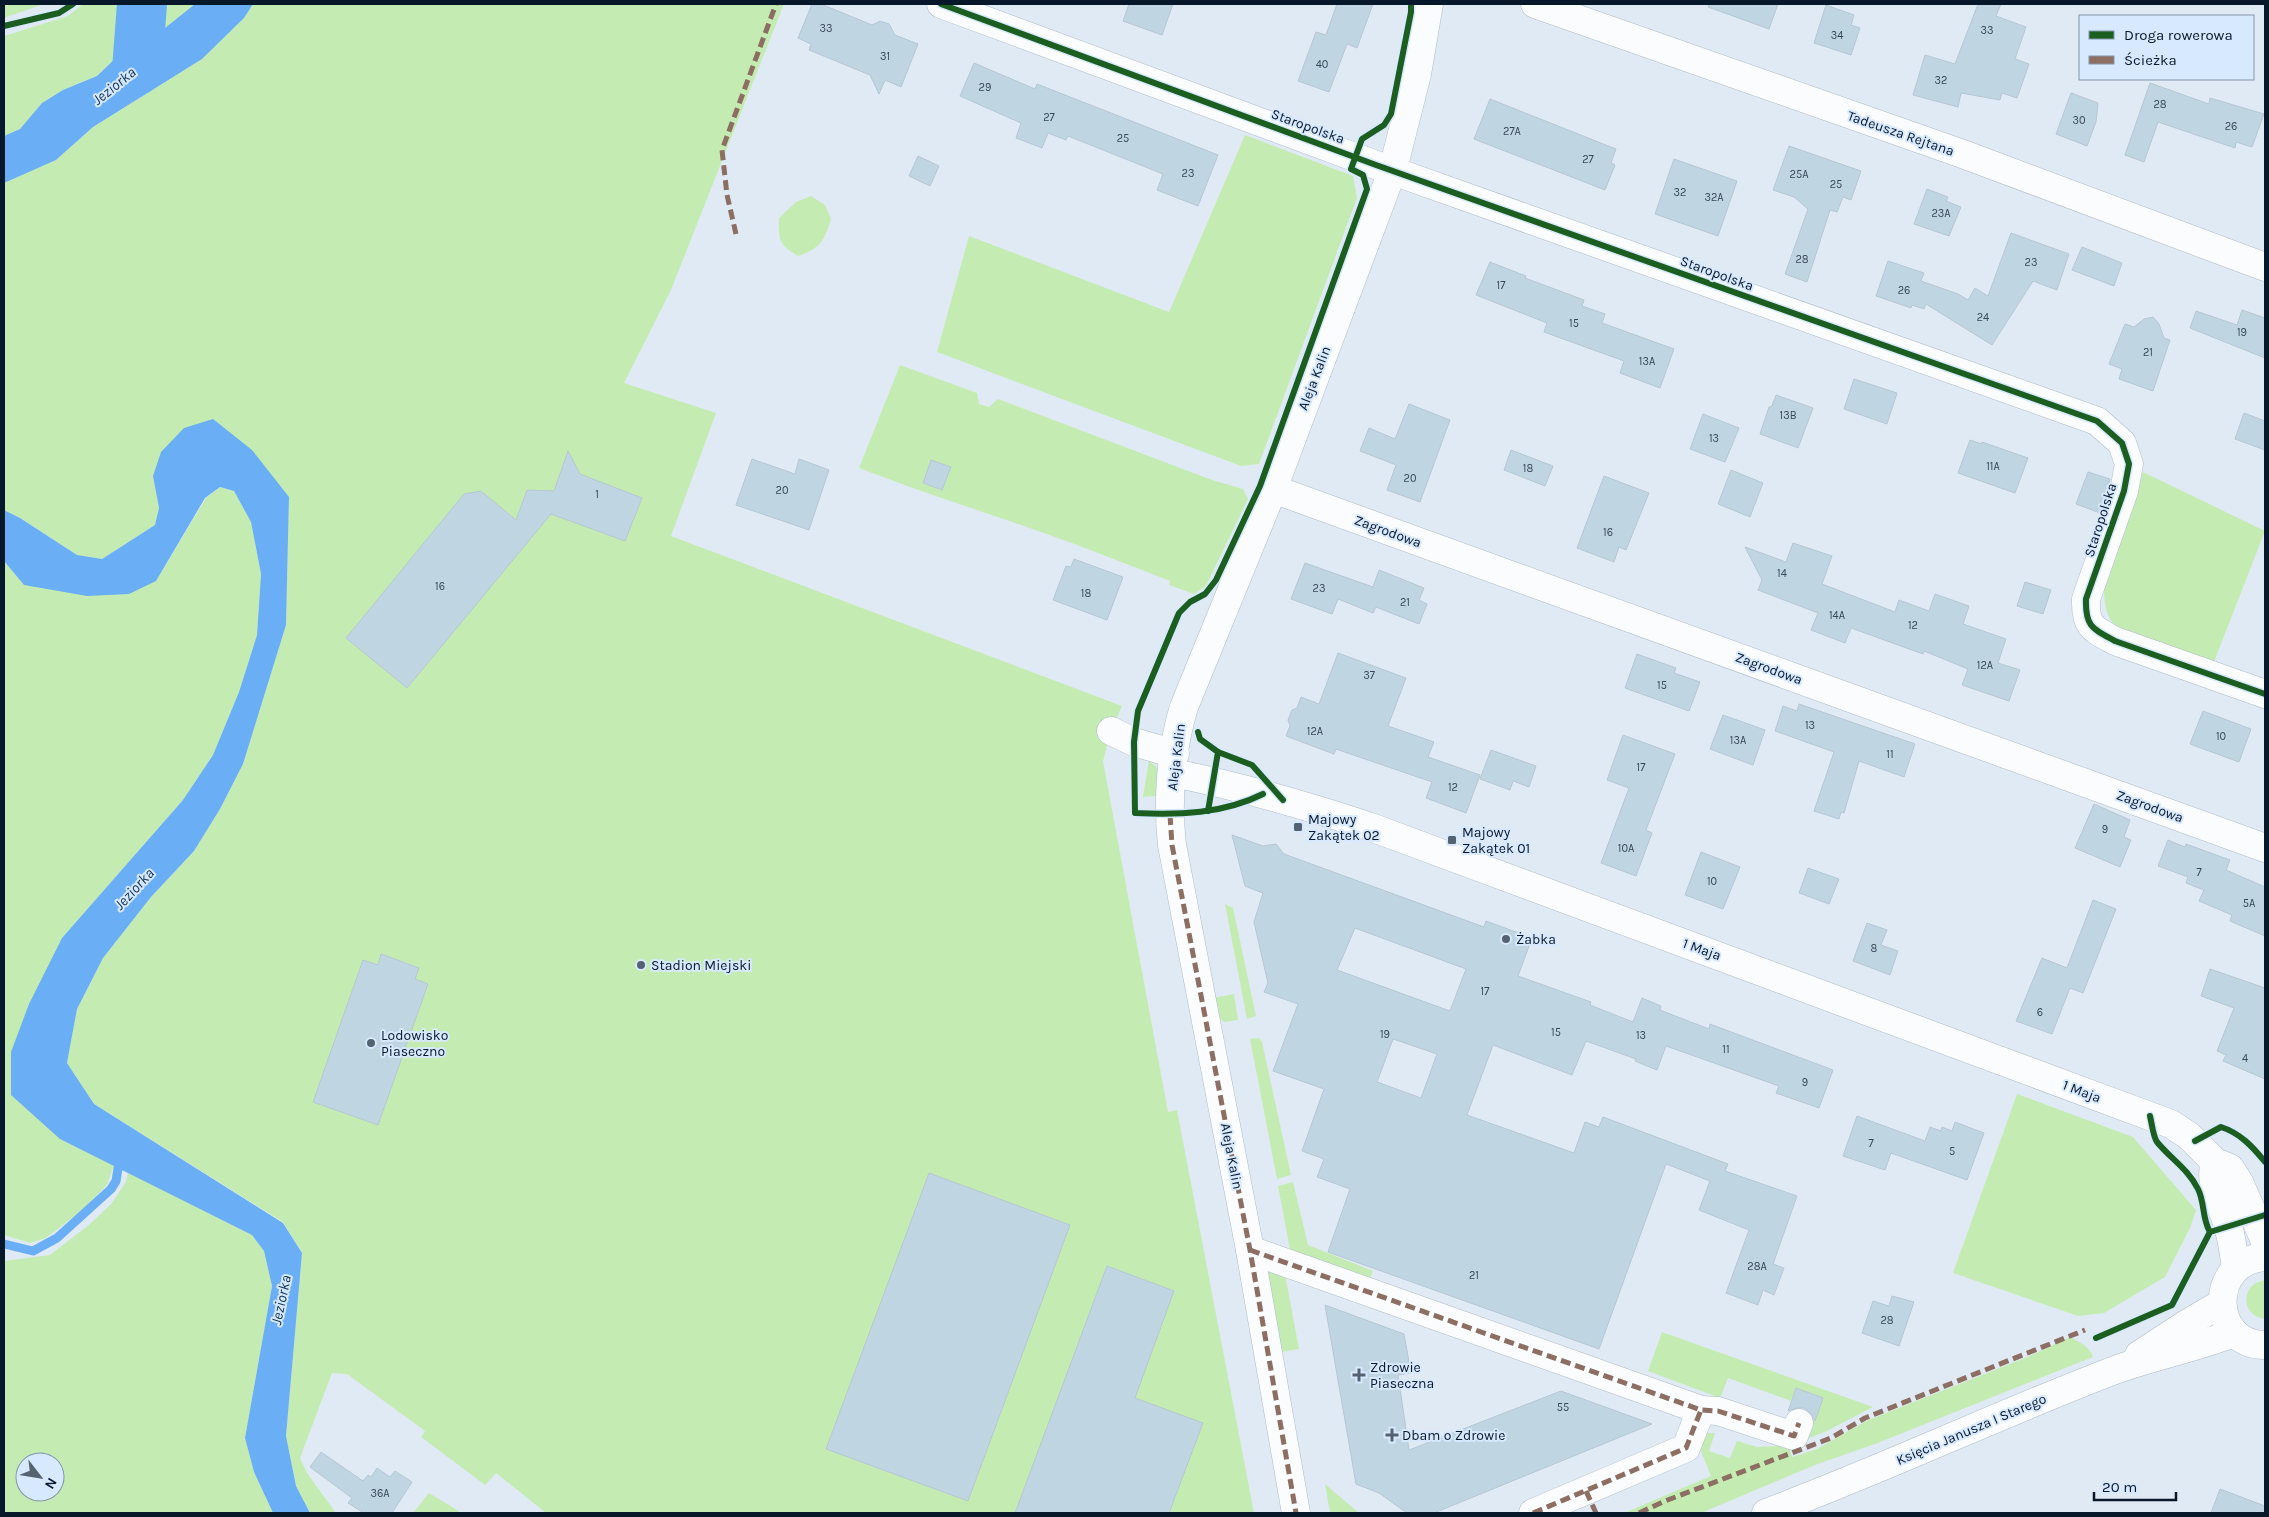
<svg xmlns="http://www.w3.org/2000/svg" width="2269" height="1517" font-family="Karla,sans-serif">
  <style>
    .green { fill: #c4ecb2; fill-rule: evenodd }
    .water { fill: #6aaef5 }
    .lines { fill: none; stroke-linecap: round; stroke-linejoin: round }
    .stream { stroke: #6aaef5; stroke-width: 9 }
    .river { stroke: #6aaef5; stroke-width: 50 }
    .building { fill: #c0d5e2; stroke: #b6c7d3; fill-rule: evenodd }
    .minor-casing { stroke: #aebbc9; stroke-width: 29 }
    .tertiary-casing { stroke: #aebbc9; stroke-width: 29 }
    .minor { stroke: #fafcfe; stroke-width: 28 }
    .tertiary { stroke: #fafcfe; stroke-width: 28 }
    .quiet { stroke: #8d6e63; stroke-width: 5; stroke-dasharray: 10 5; stroke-linecap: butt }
    .cycleway-casing { stroke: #d7e9fe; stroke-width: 9 }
    .cycleway { stroke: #1b5e20; stroke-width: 6 }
    .poi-dot { fill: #546272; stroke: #d7e9fe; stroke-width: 2 }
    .labels { text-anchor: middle; stroke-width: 4; stroke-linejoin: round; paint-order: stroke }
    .number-label { font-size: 11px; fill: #364759 }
    .street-label { font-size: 14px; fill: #08182b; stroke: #d7e9fe }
    .poi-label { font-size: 14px; fill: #08182b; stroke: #d7e9fe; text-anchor: start }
    .water-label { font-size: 15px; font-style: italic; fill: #0d3157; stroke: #d7e9fe }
  </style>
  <rect width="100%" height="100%" fill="#e0eaf5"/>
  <!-- green -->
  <g class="green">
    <path d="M4,4h40l-40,14z"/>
    <path d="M83,4h50v6l-12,43 -24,23 -34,14 -21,13 -22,26 -16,7v-100l64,-20z"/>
    <path d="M152,4h43l-45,36z"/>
    <path d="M253,4h531l-113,286 -47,93 92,30 -45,123 451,170 -11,25 -8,30 65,351 9,-2 77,403h-708l-50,-40 -11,12 -64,-48 4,-6 -78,-57 -15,-1 -32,85 7,15 29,40h-26l-14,-27 -10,-50 16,-183 -19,-31 -189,-118 -27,-41 10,-54 26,-51 48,-61 43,-46 26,-42 23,-45 43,-139 3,-128 -136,-21 6,32 -4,17 -53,34 -25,-4 -57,-37 -16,-8v-327l52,-23 37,-33 109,-68 42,-41z"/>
    <path d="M1245,135l108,41 4,22 -98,266 -18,2 -304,-114 32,-116 200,76z"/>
    <path d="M811,196l14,9 6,14c-7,22 -10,29 -33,37 -19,-11 -20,-17 -19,-38l17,-16z"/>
    <path d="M900,365l77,28 2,11 10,3 9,-8 214,81 31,9 5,10 -42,87 -12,8 -25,-9 1,-4c-39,-15 -78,-31 -118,-45 -64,-23 -129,-43 -193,-68z"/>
    <path d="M2143,472l122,59 -53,136c-19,-8 -95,-34 -102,-48 -6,-11 -6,-24 -6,-35l29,-78z"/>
    <path d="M220,487l14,4 17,31 10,52 -4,61 -18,57 -26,63 -30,45 -121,138 -2,201 54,26 -7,20 -26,26 -35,27 -16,5 -26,-8v-674l20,24 132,-4 50,-83z"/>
    <path d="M1149,760l8,8v28l-14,1z"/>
    <path d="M1225,904l8,4 23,108 -9,3z"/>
    <path d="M1234,994l4,26 -14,2 -8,-7 -3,-17z"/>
    <path d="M1259,1038l3,4 29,133 -14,4 -27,-140z"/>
    <path d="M2017,1094l116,43 63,73 -6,18 -25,49 -61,36 -26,3 -125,-43z"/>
    <path d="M128,1172l124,63 12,16 8,35 -27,152 9,34 19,41h-269v-252l46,-6 40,-31 21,-20 15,-22zM25,1462h30v30h-30z"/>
    <path d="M1293,1182l15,63 65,26 -2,5 -4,2 -77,-28 -12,-64z"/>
    <path d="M1264,1269l21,5 14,75 -19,3z"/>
    <path d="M2265,1280v39c-25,-3 -25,-36 0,-39z"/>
    <path d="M1662,1332l211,75 -46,24 -38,15 3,11 25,-8 49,-28 164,-65 40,-19c9,5 20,9 23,20l-218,87 -60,21 -114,48h-77l87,-37 -12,-30 5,-13h11l-6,18 21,7 7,-17 20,6 21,-1 5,2 6,-2 20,-27 6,1 8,-22 -27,-10 -5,13 -63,-23 -8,20 -72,-27z"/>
    <path d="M1325,1484l34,29h-29z"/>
    <path d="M429,1493l33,20h-49z"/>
  </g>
  <!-- water -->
  <g class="water">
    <path d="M195,4h58l-9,14 -42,41 -109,68 -37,33 -52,23v-47l16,-7 22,-26 21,-13 34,-14 24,-23 29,-13z"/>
    <path d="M213,419l39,31 37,47 -3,128 -43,139 -23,45 -26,42 -43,46 -48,61 -26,51 -10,54 27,41 189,119 19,30 -16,183 10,50 14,27h-37l-19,-41 -9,-34 27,-152 -8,-35 -12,-16 -192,-96 -49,-44v-43l18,-48 33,-66 121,-138 30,-45 26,-63 18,-57 4,-61 -10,-52 -17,-31 -14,-4 -15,11 -49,83 -27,13 -42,2 -63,-11 -20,-24v-51l16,8 57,37 25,4 53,-34 4,-17 -6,-32 8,-24 23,-24z"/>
  </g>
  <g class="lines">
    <!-- stream -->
    <path class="stream" d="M4,1244l29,7 24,-13 54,-49 5,-8 4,-25"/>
    <!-- river -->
    <path class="river" d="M137,70l5,-66"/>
  </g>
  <!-- building -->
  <g class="building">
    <path d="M812,4h9l51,21 8,-4 9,3 6,11 23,9 -17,43 -16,-7 -6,14 -9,-19 -61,-25 2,-6 -13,-6z"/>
    <path d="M1129,4h44l-11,31 -39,-14z"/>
    <path d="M1337,4h36l-16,44 -10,-4 -18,48 -31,-11 18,-49 10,3z"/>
    <path d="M1709,4h69l-9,25 -61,-22z"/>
    <path d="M1978,4h23l-5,12 30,11 -11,32 14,5 -12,34 -15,-5 -2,7 -39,-7 -3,14 -45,-12 12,-40 30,9z"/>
    <path d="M1826,5l28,10 -3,10 9,3 -9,27 -37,-12z"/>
    <path d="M974,63l61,26 2,-5 181,71 -20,51 -41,-16 6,-16 -95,-38 -2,4 -18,-7 -6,15 -26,-10 5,-15 -61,-27z"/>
    <path d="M2150,83l59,21 1,-6 54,16 -12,33 -16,-5 -1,6 -77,-26 -14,40 -19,-7z"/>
    <path d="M2071,93l27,10 -2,19 -9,24 -31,-12z"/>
    <path d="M1490,99l126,50 -5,14 4,2 -10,25 -131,-51z"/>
    <path d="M1789,146l72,25 -10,29 -8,-3 -6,15 -7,-2 -23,72 -22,-8 23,-65 -14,-12 -21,-7z"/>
    <path d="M918,156l21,10 -9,20 -21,-10z"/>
    <path d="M1674,159l63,22 -19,55 -63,-22z"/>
    <path d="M1927,189l21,8 -2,4 15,6 -12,29 -35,-12z"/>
    <path d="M2011,233l58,21 -12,36 -24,-9 -41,64 -66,-41 -2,5 -12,-4 -1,3 -35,-12 12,-35 36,12 -3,8 37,13 10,6 7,-12 13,8z"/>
    <path d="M2082,247l40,16 -8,23 -42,-16z"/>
    <path d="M1490,262l36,14 -1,2 59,22 -2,6 23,8 -3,9 72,26 -14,39 -40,-15 4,-12 -80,-29 3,-9 -71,-28z"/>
    <path d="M2242,310l23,8v40l-75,-30 6,-17 41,14z"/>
    <path d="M2153,317l6,7 5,14 6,2 -17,51 -34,-12 3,-10 -13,-5 16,-40 9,3 10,-8z"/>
    <path d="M1854,379l43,14 -10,31 -43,-15z"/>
    <path d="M1776,395l37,13 -15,40 -38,-14 9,-27 3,-1z"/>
    <path d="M1409,404l41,16 -30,82 -33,-12 9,-25 -36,-14 9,-23 26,11z"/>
    <path d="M2244,413l21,8v29l-30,-11z"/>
    <path d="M1703,414l36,14 -14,34 -35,-13z"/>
    <path d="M1970,440l12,4v-2l46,16 -13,35 -57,-20z"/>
    <path d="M1511,450l42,16 -8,20 -41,-16z"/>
    <path d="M568,451l12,23 62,24 -17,43 -74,-27 -144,174 -61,-50 118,-144 17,-3 35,29 11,-30 27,1z"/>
    <path d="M752,459l43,15 4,-15 30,11 -20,60 -73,-25z"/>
    <path d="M931,460l20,7 -9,23 -19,-7z"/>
    <path d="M1731,470l32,13 -13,34 -32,-13z"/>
    <path d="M2088,472l22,7 -10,34 -24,-9z"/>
    <path d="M1604,476l45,17 -23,57 -7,-3 -5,15 -37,-14z"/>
    <path d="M1793,543l39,13 -10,28 73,28 4,-12 30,11 6,-17 34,12 -6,18 43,15 -8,24 22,7 -11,31 -47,-16 6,-16 -44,-18 -1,3 -72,-26 -6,15 -34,-13 7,-17 -60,-23 4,-10 -17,-33 41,15z"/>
    <path d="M1074,559l49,18 -16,43 -54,-20 13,-34 5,1z"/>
    <path d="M1305,563l68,24 6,-17 45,18 -5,12 8,4 -8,20 -43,-17 -3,6 -35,-14 -6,15 -41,-15z"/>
    <path d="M2025,582l26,8 -8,24 -26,-8z"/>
    <path d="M1338,653l68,25 -18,48 46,16 -6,15 52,18 -14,38 -40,-15 6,-16 -96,-33 -2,5 -48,-18 4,-10 -2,-6 4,-10 5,-2 4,-11 18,7z"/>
    <path d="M1637,654l39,14 -2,5 26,9 -11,29 -64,-23z"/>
    <path d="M1799,704l116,40 -11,33 -45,-16 -15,52 -3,-1 -2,7 -25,-8 20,-59 -59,-21 8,-25 14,5z"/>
    <path d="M2203,711l48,18 -12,33 -49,-18z"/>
    <path d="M1723,715l42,15 -12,35 -43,-16z"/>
    <path d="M1623,735l52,19 -29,76 6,3 -16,43 -35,-13 28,-75 -22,-8z"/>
    <path d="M1491,750l45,16 -7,21 -16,-6 -3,9 -30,-11z"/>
    <path d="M2094,804l36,16 -6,17 7,3 -11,27 -45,-19z"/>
    <path d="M1232,835l31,11 13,-2 8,10 200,73 2,-6 46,17 -14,38 73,26 -1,3 43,17 9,-24 19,8 -1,4 49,19 1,-5 123,46 -14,38 -43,-15 3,-7 -113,-40 -9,24 -22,-9 1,-2 -50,-18 -14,34 -79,-30 -26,70 107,38 11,-31 14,5 4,-10 125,47 -3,7 72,25 -24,68 11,4 -10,27 -11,-5 -5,15 -32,-12 23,-63 -50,-20 11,-29 -44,-17 -67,185 -271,-97 22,-63 -33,-12 7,-18 -22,-8 22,-62 -51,-18 25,-67 -34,-12 4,-9 -14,-61 9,-29 -18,-7zM1355,928l111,41 -16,42 -113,-41zM1393,1039l44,15 -16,44 -44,-16z"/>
    <path d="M2168,840l17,7 1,-3 44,16 -4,10 39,17v49l-35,-15 2,-6 -33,-14 5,-11 -18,-7 2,-6 -30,-11z"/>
    <path d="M1701,852l39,15 -17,42 -38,-14z"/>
    <path d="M1808,868l31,11 -10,25 -30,-11z"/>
    <path d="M2093,900l23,9 -33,84 -13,-5 -18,46 -36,-13 26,-63 25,10z"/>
    <path d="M1867,923l20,7 -6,15 17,6 -8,24 -37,-14z"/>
    <path d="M381,954l38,14 -4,11 13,5 -50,141 -65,-23 50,-142 15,5z"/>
    <path d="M2210,969l55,19v91l-42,-18 3,-6 -9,-4 17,-43 -33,-12z"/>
    <path d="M1857,1116l68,25 5,-14 11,4 1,-4 10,4 3,-9 29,11 -17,47 -76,-27 -6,17 -42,-14z"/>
    <path d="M929,1173l141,52 -102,276 -142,-52z"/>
    <path d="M1107,1266l67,25 -39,107 68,25 -34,90h-154z"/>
    <path d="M1892,1296l22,6 -15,44 -37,-13 11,-32 16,5z"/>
    <path d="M1325,1305l79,29 7,39 -13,2 11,75 152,-59 91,33 -218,89h-27l-28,-20 -23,-9z"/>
    <path d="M1796,1388l27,10 -8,23 -4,-8 -7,-5h-7l-9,3z"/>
    <path d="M321,1452l42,29 5,-6 3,2 6,-9 13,9 5,-6 17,11 -20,31h-28l-16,-10 4,-5 -42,-31z"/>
    <path d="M2220,1489l45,17v7h-54z"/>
  </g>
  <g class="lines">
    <!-- minor casing -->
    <g class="minor-casing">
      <g id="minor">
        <path d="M941,4l435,161 721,256 25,22 7,21 -5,27 -38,108c-1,28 7,30 29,42l150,53"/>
        <path d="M1535,4l425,149 305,114"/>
        <path d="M1273,489l992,359"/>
        <path d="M1111,731l23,11 41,12"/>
        <path d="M1173,773c66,13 131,32 195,53l803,298 18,12 26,26 15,6 9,14 26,59"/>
        <path d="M2215,1162c-7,22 7,43 13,64 4,13 6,28 8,42"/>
        <path d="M1250,1250l451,160 17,1 76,25 5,-13"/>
        <path d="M1296,1513l-46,-263 -78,-405c-5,-44 -1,-96 12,-138l89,-218 120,-320 24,-95 12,-70"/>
        <path d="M1533,1513l153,-65 15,-38"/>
      </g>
    </g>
    <!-- tertiary casing -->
    <g class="tertiary-casing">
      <g id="tertiary">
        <path d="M2265,1257c-57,3 -56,88 0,88"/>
        <path d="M2139,1355l49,-32 34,-20"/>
        <path d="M1766,1513c118,-44 231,-98 349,-143 39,-14 80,-22 119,-37"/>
      </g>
    </g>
    <!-- minor -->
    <use href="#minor" class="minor"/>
    <!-- tertiary -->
    <use href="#tertiary" class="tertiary"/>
    <!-- quiet -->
    <g class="quiet">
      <path d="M736,234l-9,-39 -5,-45 54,-146"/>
      <path d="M1170,815l2,30 78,405 46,263"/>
      <path d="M1250,1250l451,160 17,1 76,25 5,-13"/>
      <path d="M1586,1491l10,22"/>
      <path d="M1533,1513l153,-65 15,-38"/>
      <path d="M1639,1513l26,-12 166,-63 34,-20 220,-88"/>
    </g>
    <!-- cycleway casing -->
    <g class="cycleway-casing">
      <g id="cycleway">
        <path d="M941,4l435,161 721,256 25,22 7,21 -5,27 -38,108c-1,28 7,30 29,42l150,53"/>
        <path d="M4,26l55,-13 14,-9"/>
        <path d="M1198,732l2,7 18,13 -10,59"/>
        <path d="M1218,752l34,13 31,35"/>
        <path d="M1263,794c-40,20 -84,21 -128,19l-1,-71 4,-31 41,-98 11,-11 15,-8 11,-14 44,-94 107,-297 -4,-14 -12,-6 11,-30 22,-14 7,-11 20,-102v-8"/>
        <path d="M2150,1116c2,8 3,20 7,26 14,17 31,27 41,47 7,14 4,30 12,43"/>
        <path d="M2195,1141l26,-14c19,6 32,20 44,35"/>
        <path d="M2096,1338l76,-33 38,-73 55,-17"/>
      </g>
    </g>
    <!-- cycleway -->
    <use href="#cycleway" class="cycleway"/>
  </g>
  <!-- markers -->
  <g class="poi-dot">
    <rect x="1293" y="822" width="10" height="10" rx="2.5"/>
    <rect x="1447" y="835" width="10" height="10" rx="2.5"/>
    <circle cx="1506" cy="939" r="5"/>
    <circle cx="641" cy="965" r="5"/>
    <circle cx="371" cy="1043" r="5"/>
    <path d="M1356.5 1367.5h5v5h5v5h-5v5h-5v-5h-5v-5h5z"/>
    <path d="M1389.5 1427.5h5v5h5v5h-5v5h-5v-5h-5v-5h5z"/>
  </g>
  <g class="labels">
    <!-- number labels -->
    <g class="number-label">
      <text x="826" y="32">33</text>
      <text x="1987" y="34">33</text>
      <text x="1837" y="39">34</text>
      <text x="885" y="60">31</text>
      <text x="1322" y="68">40</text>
      <text x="1941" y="84">32</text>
      <text x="985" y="91">29</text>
      <text x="2160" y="108">28</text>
      <text x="1049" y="121">27</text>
      <text x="2079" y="124">30</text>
      <text x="2231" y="130">26</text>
      <text x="1512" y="135">27A</text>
      <text x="1123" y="142">25</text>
      <text x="1588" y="163">27</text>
      <text x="1188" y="177">23</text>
      <text x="1799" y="178">25A</text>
      <text x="1836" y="188">25</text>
      <text x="1680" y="196">32</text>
      <text x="1714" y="201">32A</text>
      <text x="1941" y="217">23A</text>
      <text x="1802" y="263">28</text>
      <text x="2031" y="266">23</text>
      <text x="1501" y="289">17</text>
      <text x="1904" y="294">26</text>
      <text x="1983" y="321">24</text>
      <text x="1574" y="327">15</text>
      <text x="2242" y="336">19</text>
      <text x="2148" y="356">21</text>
      <text x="1647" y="365">13A</text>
      <text x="1788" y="419">13B</text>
      <text x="1714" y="442">13</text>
      <text x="1993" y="470">11A</text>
      <text x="1528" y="472">18</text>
      <text x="1410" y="482">20</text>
      <text x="782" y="494">20</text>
      <text x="597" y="498">1</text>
      <text x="1608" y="536">16</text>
      <text x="1782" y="577">14</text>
      <text x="440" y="590">16</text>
      <text x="1319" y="592">23</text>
      <text x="1086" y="597">18</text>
      <text x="1405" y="606">21</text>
      <text x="1837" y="619">14A</text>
      <text x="1913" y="629">12</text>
      <text x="1985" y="669">12A</text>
      <text x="1369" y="679">37</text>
      <text x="1662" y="689">15</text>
      <text x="1810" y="729">13</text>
      <text x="1315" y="735">12A</text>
      <text x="2221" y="740">10</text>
      <text x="1738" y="744">13A</text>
      <text x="1890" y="758">11</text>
      <text x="1641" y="771">17</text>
      <text x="1453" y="791">12</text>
      <text x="2105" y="833">9</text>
      <text x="1626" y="852">10A</text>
      <text x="2199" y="876">7</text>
      <text x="1712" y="885">10</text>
      <text x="2249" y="907">5A</text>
      <text x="1874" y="952">8</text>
      <text x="1485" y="995">17</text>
      <text x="2040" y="1016">6</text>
      <text x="1556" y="1036">15</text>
      <text x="1385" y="1038">19</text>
      <text x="1641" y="1039">13</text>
      <text x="1726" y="1053">11</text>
      <text x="2245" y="1062">4</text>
      <text x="1805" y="1086">9</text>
      <text x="1871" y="1147">7</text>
      <text x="1952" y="1155">5</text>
      <text x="1757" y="1270">28A</text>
      <text x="1474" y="1279">21</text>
      <text x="1887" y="1324">28</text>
      <text x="1563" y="1411">55</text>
      <text x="380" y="1497">36A</text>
    </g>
    <!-- street labels -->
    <g class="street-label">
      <text transform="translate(1308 126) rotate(20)" y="5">Staropolska</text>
      <text transform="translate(1901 133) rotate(19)" y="5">Tadeusza Rejtana</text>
      <text transform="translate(1717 273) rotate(20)" y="5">Staropolska</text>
      <text transform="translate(1314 378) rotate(-69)" y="5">Aleja Kalin</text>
      <text transform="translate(2100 520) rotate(-72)" y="5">Staropolska</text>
      <text transform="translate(1388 531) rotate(20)" y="5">Zagrodowa</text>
      <text transform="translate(1769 668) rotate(20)" y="5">Zagrodowa</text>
      <text transform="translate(1176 757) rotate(-83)" y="5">Aleja Kalin</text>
      <text transform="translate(2150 806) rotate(20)" y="5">Zagrodowa</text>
      <text transform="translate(1702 949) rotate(20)" y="5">1 Maja</text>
      <text transform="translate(2082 1091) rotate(21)" y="5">1 Maja</text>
      <text transform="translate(1232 1156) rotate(79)" y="5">Aleja Kalin</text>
      <text transform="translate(1971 1429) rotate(-23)" y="5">Księcia Janusza I Starego</text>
    </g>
    <!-- poi labels -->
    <g class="poi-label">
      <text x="1308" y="824">Majowy<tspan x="1308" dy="16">Zakątek 02</tspan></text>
      <text x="1462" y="837">Majowy<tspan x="1462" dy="16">Zakątek 01</tspan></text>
      <text x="1516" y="944">Żabka</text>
      <text x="651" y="970">Stadion Miejski</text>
      <text x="381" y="1040">Lodowisko<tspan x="381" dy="16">Piaseczno</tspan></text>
      <text x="1370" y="1372">Zdrowie<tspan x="1370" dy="16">Piaseczna</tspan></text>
      <text x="1402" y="1440">Dbam o Zdrowie</text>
    </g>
    <!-- water labels -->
    <g class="water-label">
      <text transform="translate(114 86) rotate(-39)" y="5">Jeziorka</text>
      <text transform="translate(134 889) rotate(-47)" y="5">Jeziorka</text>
      <text transform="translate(281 1300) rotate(-78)" y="5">Jeziorka</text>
    </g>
  </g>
  <!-- border -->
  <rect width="2269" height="1517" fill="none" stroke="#08182b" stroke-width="10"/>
  <!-- legend -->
  <rect x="2079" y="15" width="175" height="65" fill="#d7e9fe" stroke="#8495aa"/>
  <rect x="2089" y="31" width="25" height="8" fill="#1b5e20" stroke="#8495aa"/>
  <text x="2124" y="40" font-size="15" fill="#08182b">Droga rowerowa</text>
  <rect x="2089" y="56" width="25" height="8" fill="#8d6e63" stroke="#8495aa"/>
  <text x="2124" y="65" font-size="15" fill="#08182b">Ścieżka</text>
  <!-- north arrow -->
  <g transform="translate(40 1477) rotate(121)"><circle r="24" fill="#d7e9fe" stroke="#8495aa"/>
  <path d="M0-4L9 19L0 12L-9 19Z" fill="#546272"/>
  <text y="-8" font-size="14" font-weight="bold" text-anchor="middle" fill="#08182b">N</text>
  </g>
  <!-- scale -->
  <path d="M2094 1492v8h82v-8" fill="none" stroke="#08182b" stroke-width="2.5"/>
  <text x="2102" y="1492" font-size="15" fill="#08182b" stroke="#d7e9fe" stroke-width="4" paint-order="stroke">20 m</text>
</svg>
